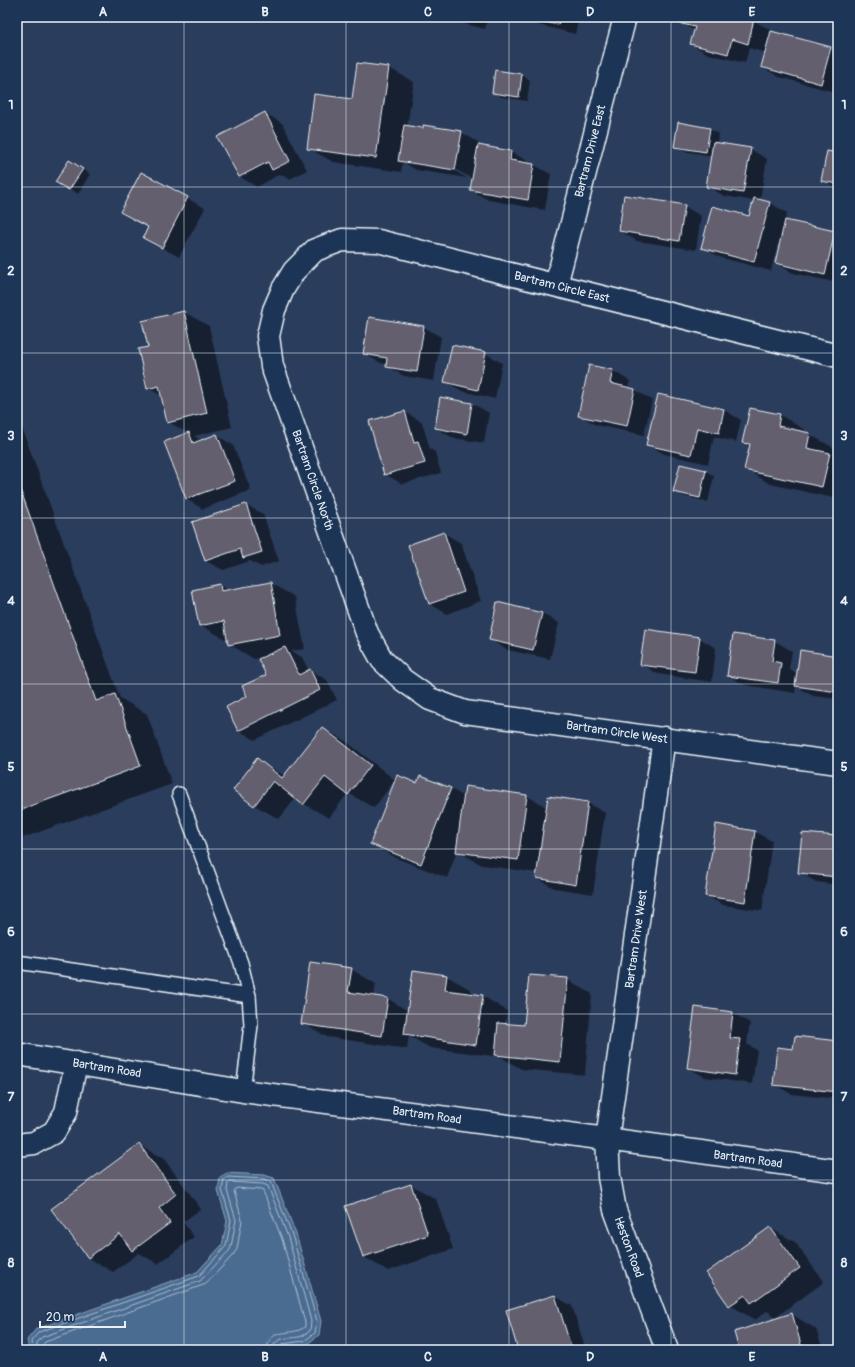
<svg xmlns="http://www.w3.org/2000/svg" width="855" height="1367" font-family="Pangolin,sans-serif">
  <style>
    .water { fill: #4c6c91; stroke: #8aa1ba }
    .shadow { fill: #0007 }
    .lines { fill: none; stroke-linecap: round; stroke-linejoin: round }
    .shore { stroke: #aabccf; stroke-width: 1 }
    .building { fill: #635f6e; stroke: #e8f1f8 }
    .service-casing { stroke: #e8f1f8; stroke-width: 16 }
    .minor-casing { stroke: #e8f1f8; stroke-width: 25 }
    .tertiary-casing { stroke: #e8f1f8; stroke-width: 25 }
    .service { stroke: #1d3557; stroke-width: 13 }
    .minor { stroke: #1d3557; stroke-width: 22 }
    .tertiary { stroke: #1d3557; stroke-width: 22 }
    .grid { fill: none; stroke: #e8f1f8; stroke-width: 1; stroke-opacity: 0.55 }
    .labels { text-anchor: middle; stroke-width: 4; stroke-linejoin: round; paint-order: stroke }
    .street-label { font-size: 12px; fill: #e8f1f8; stroke: #1d3557 }
    .neatline { fill: none; stroke: #e8f1f8; stroke-width: 1.5 }
    .grid-label { font-size: 13px; text-anchor: middle; font-weight: bold; fill: #e8f1f8 }
  </style>
  <rect width="100%" height="100%" fill="#2b3d5c"/>
  <filter id="ink" filterUnits="userSpaceOnUse"><feTurbulence type="fractalNoise" baseFrequency=".025" numOctaves="2"/><feDisplacementMap in="SourceGraphic" scale="8" xChannelSelector="R" yChannelSelector="G"/><feConvolveMatrix kernelMatrix="1 2 1 2 8 2 1 2 1" color-interpolation-filters="sRGB"/></filter>
  <g filter="url(#ink)">
    <!-- water -->
    <path class="water" d="M227,1173l37,2 10,3 22,56 25,87 -2,14 -13,10 -37,5h-240l-2,-10 9,-11 161,-57 25,-27 5,-24 -9,-30 2,-14z"/>
    <!-- shadow -->
    <g class="shadow">
      <path d="M445,17h43l-3,12 -35,-9z"/>
      <path d="M524,17h55l-4,17 -36,-9z"/>
      <path d="M681,17h76l-1,5 15,8v2l59,16 8,4v41l-59,-16 -17,-10 4,-14 -17,-5 -4,15 -37,-9 -17,-10 4,-13 -16,-9z"/>
      <path d="M389,68l25,14 -7,45 54,5 17,10v4l33,6 17,9v3l6,1 17,9 -6,36 -57,-10 -17,-10 2,-11 -22,-12 -1,1 17,10 -51,-8 -13,-8 -2,10 -68,-10 -25,-14 45,-48z"/>
      <path d="M496,71l26,4 8,5 -3,21 -26,-4 -8,-5z"/>
      <path d="M265,113l17,10 25,47 -17,9 -10,-5 -23,13 -17,-10 -21,-39z"/>
      <path d="M678,123l32,6 8,5 -1,9 33,6 17,10 -7,41 10,3 17,10 -2,8 50,11 3,2v49l-45,-10 -17,-10 4,-18 -2,-1 -7,27 -52,-14 -17,-10 48,-30 5,-16 -31,-5 -17,-10 5,-30 -29,-5 -8,-5z"/>
      <path d="M838,154v35l-16,-9z"/>
      <path d="M78,166l12,8 -12,20 -21,-13z"/>
      <path d="M142,174l63,34 -26,49 -35,-19 5,-10z"/>
      <path d="M684,206l17,10 -5,34 -59,-9 -17,-10z"/>
      <path d="M184,312l25,14 23,101 -38,9 8,5 14,-6 17,10 18,45 -48,19 -17,-10 2,-66 -20,-11 -6,-26 -14,-8 1,-40z"/>
      <path d="M370,318l54,9 17,10 -7,44 -30,-5 -17,-10v-2l-6,-1 -17,-9z"/>
      <path d="M485,353l17,10 -7,36 -33,-8 -17,-9z"/>
      <path d="M613,371l17,10 -2,7 7,2 17,10 -8,35 -48,-10 -17,-10z"/>
      <path d="M658,395l66,15 17,10 -5,22 -22,-5 -6,27 -44,-10 -17,-10z"/>
      <path d="M441,398l31,5 17,10 -5,30 -31,-5 -17,-10z"/>
      <path d="M750,409l30,6 25,15 -1,3 5,1 25,14 -1,8 5,3v40l-68,-15 -24,-15 4,-23 -7,-4z"/>
      <path d="M405,412l17,10 8,27 5,3 6,21 -39,11 -17,-10z"/>
      <path d="M17,414l103,284 27,16 25,70 -155,56z"/>
      <path d="M681,466l25,5 8,5 -6,26 -25,-6 -9,-5z"/>
      <path d="M246,505l17,9 16,47 -18,6 -11,-6 -27,9 -17,-9 -13,-39z"/>
      <path d="M444,533l17,10 20,58 -34,13 -17,-10 -20,-59z"/>
      <path d="M270,583l25,14 10,52 -14,2 11,6 7,14 1,-1 17,10 10,20 -82,40 -17,-10 10,-33 19,-22 -2,-18 -11,2 -25,-15 -1,-5h-3l-25,-14 20,-40 10,6z"/>
      <path d="M498,603l44,10 17,10 -9,36 -43,-9 -17,-10z"/>
      <path d="M699,638l17,10 -4,34 -54,-8 -17,-10z"/>
      <path d="M775,641l17,10 -3,18 9,5 40,-17v42l-25,-3 -17,-10 -1,7 -50,-8 -17,-9z"/>
      <path d="M323,728l24,14 48,38 -21,28 -26,-15 -19,25 -25,-14 -8,-6 -17,21 -25,-14 3,-45 28,16z"/>
      <path d="M420,777l31,12 14,8 62,-1 21,12 1,-10 39,5 17,10 -12,81 -39,-6 -17,-10 1,-5 -56,-8 -25,-14 -10,27 -51,-20 -25,-14 46,-60z"/>
      <path d="M716,826l39,6 17,9 -10,70 -39,-6 -17,-9z"/>
      <path d="M838,837v48l-22,-3 -17,-10z"/>
      <path d="M351,969l25,15 -2,13 13,1 21,13 39,-35 24,14v4l12,2 24,15 -2,14 20,2 42,-48 25,15 -7,81 -64,-6 -20,-12 -71,-9 -21,-12 -2,13 -80,-12 -25,-14z"/>
      <path d="M696,1008l37,5 17,10 -3,21 10,6 -5,34 -47,-7 -17,-9z"/>
      <path d="M838,1042v57l-47,-5 -17,-10 20,-34z"/>
      <path d="M139,1145l25,14 37,50 -18,13 11,15 -36,27 -19,-11 -26,19 -25,-14z"/>
      <path d="M411,1185l25,14 17,50 -65,22 -24,-14z"/>
      <path d="M770,1228l25,14 29,40 -48,35 -9,-6 -12,9 -25,-15z"/>
      <path d="M555,1296l17,10 14,44h-67z"/>
      <path d="M791,1314l25,15 7,21h-83z"/>
    </g>
    <g class="lines">
      <!-- shore -->
      <g class="shore">
        <path d="M32,1350l-1,-9 8,-9 160,-56 27,-30 5,-26 -9,-30 2,-11 4,-2 36,2 7,3 21,53 25,86 -2,12 -11,8 -22,3 -3,3 -1,3"/>
        <path d="M37,1350v-7l5,-6 158,-56 29,-30 2,-4 5,-27 -9,-30 1,-7 2,-1 33,2 5,2 20,51 23,84 -1,10c-2,1 -5,4 -8,5 -10,4 -28,-2 -29,14"/>
        <path d="M43,1350v-5l2,-3 161,-58 27,-29 4,-6 5,-29 -8,-29 2,-3 25,2 2,1 19,48 23,83v5c-13,10 -37,-1 -38,23"/>
      </g>
    </g>
    <!-- building -->
    <g class="building">
      <path d="M525,17h35l-2,8z"/>
      <path d="M680,17h65l9,2 -6,25 -16,-5 -4,15 -38,-10 5,-17 -17,-4z"/>
      <path d="M771,31l60,16 -10,37 -60,-17z"/>
      <path d="M357,63l32,4 -13,91 -69,-9 7,-55 38,5z"/>
      <path d="M495,70l27,4 -3,23 -27,-4z"/>
      <path d="M265,112l25,49 -18,9 -4,-8 -29,15 -22,-40z"/>
      <path d="M678,122l32,6 -4,24 -32,-5z"/>
      <path d="M404,125l19,3v-3l39,6 -7,39 -57,-9z"/>
      <path d="M713,142l38,6 -8,45 -37,-6z"/>
      <path d="M478,145l33,6 -1,9 24,4 -6,36 -58,-10z"/>
      <path d="M827,151l11,2v31l-17,-3z"/>
      <path d="M69,160l14,9 -14,21 -14,-8z"/>
      <path d="M141,172l47,25 -26,51 -19,-10 5,-11 -28,-15z"/>
      <path d="M624,195l61,10 -6,36 -60,-10z"/>
      <path d="M754,198l16,4 -16,60 -53,-14 11,-42 37,10z"/>
      <path d="M785,220l50,11 -10,44 -50,-12z"/>
      <path d="M184,311l23,102 -40,10 -8,-37 -12,3 -9,-40 10,-2 -6,-26z"/>
      <path d="M369,317l55,9 -7,46 -31,-5 1,-9 -24,-4z"/>
      <path d="M452,345l34,7 -8,38 -34,-8z"/>
      <path d="M589,365l24,5 -3,13 25,6 -8,37 -49,-10z"/>
      <path d="M658,394l66,15 -5,24 -22,-5 -6,27 -45,-10z"/>
      <path d="M440,397l32,6 -5,31 -32,-6z"/>
      <path d="M750,408l30,6 -2,12 32,7 -3,15 23,5 -8,34 -78,-17 6,-26 -8,-1z"/>
      <path d="M405,411l9,31 4,-1 7,22 -41,12 -15,-54z"/>
      <path d="M189,432l4,11 24,-9 18,47 -49,18 -22,-57z"/>
      <path d="M680,464l26,6 -6,28 -27,-6z"/>
      <path d="M17,480l79,221 19,-7 26,72 -124,45z"/>
      <path d="M246,504l16,48 -19,6 -3,-9 -35,12 -13,-39z"/>
      <path d="M444,532l20,60 -35,12 -21,-59z"/>
      <path d="M271,582l9,53 -52,10 -4,-24 -25,5 -7,-36 28,-6 1,7z"/>
      <path d="M497,602l45,11 -9,37 -44,-10z"/>
      <path d="M645,629l55,8 -5,35 -55,-7z"/>
      <path d="M733,634l42,6 -3,21 9,2 -3,20 -51,-7z"/>
      <path d="M285,647l14,28 11,-6 10,21 -82,41 -12,-24 21,-11 -5,-10 24,-11 -8,-16z"/>
      <path d="M800,650l38,6v36l-43,-6z"/>
      <path d="M322,727l49,38 -23,30 -23,-18 -22,28 -30,-24 -19,25 -21,-16 24,-32 25,20z"/>
      <path d="M397,775l20,8 3,-7 31,12 -30,76 -51,-20z"/>
      <path d="M465,786l62,9 -9,65 -62,-8z"/>
      <path d="M548,796l40,6 -12,83 -40,-7z"/>
      <path d="M716,824l39,7 -10,71 -40,-6z"/>
      <path d="M802,833l36,3v41l-40,-4z"/>
      <path d="M310,962l42,6 -4,24 40,6 -6,38 -81,-12z"/>
      <path d="M413,970l34,5 -2,15 38,5 -7,50 -72,-11z"/>
      <path d="M529,975l39,3 -8,84 -65,-7 3,-32 26,2z"/>
      <path d="M695,1007l38,5 -3,26 10,1 -5,36 -48,-7z"/>
      <path d="M795,1036l43,5v51l-65,-7 4,-38 16,2z"/>
      <path d="M139,1144l37,50 -17,14 11,15 -38,28 -12,-17 -32,24 -37,-49z"/>
      <path d="M411,1184l17,51 -65,22 -18,-51z"/>
      <path d="M770,1227l30,41 -49,35 -6,-8 -16,11 -23,-33z"/>
      <path d="M555,1295l17,55h-54l-12,-40z"/>
      <path d="M792,1313l10,35 -7,2h-56l-5,-18z"/>
    </g>
    <g class="lines">
      <!-- service casing -->
      <g class="service-casing">
        <g id="service">
          <path d="M179,794l62,169 8,33 2,29 -8,66"/>
          <path d="M17,962l232,34"/>
        </g>
      </g>
      <!-- minor casing -->
      <g class="minor-casing">
        <g id="minor">
          <path d="M556,285l69,-268"/>
          <path d="M838,356l-460,-115 -36,-1 -27,10 -21,21 -11,18 -9,21 -6,26 4,30 95,267 15,27 21,20 27,19 35,13 373,51"/>
          <path d="M664,738l-57,401 2,38 6,33 52,140"/>
          <path d="M17,1145l17,-2 20,-11 12,-20 10,-49"/>
        </g>
      </g>
      <!-- tertiary casing -->
      <g class="tertiary-casing">
        <path id="tertiary" d="M17,1054l226,37 364,48 231,32"/>
      </g>
      <!-- service -->
      <use href="#service" class="service"/>
      <!-- minor -->
      <use href="#minor" class="minor"/>
      <!-- tertiary -->
      <use href="#tertiary" class="tertiary"/>
    </g>
  </g>
  <!-- grid -->
  <path class="grid" d="M184,17v1333M346,17v1333M509,17v1333M671,17v1333M17,187h821M17,353h821M17,518h821M17,684h821M17,849h821M17,1014h821M17,1180h821"/>
  <g class="labels">
    <!-- street labels -->
    <g class="street-label">
      <text transform="translate(590 151) rotate(-76)" y="4">Bartram Drive East</text>
      <text transform="translate(562 287) rotate(14)" y="4">Bartram Circle East</text>
      <text transform="translate(313 480) rotate(71)" y="4">Bartram Circle North</text>
      <text transform="translate(617 732) rotate(8)" y="4">Bartram Circle West</text>
      <text transform="translate(636 939) rotate(-82)" y="4">Bartram Drive West</text>
      <text transform="translate(107 1068) rotate(9)" y="4">Bartram Road</text>
      <text transform="translate(427 1115) rotate(8)" y="4">Bartram Road</text>
      <text transform="translate(748 1159) rotate(8)" y="4">Bartram Road</text>
      <text transform="translate(629 1247) rotate(70)" y="4">Heston Road</text>
    </g>
  </g>
  <!-- margin -->
  <rect width="855" height="1367" fill="none" stroke="#1d3557" stroke-width="44"/>
  <!-- scale -->
  <path d="M40 1321v6h85v-6" fill="none" stroke="#e8f1f8" stroke-width="2"/>
  <text x="46" y="1321" font-size="12" fill="#e8f1f8" stroke="#1d3557" stroke-width="3" paint-order="stroke">20 m</text>
  <rect x="22" y="22" width="811" height="1323" class="neatline"/>
  <g class="grid-label">
    <text x="103" y="16">A</text>
    <text x="265" y="16">B</text>
    <text x="428" y="16">C</text>
    <text x="590" y="16">D</text>
    <text x="752" y="16">E</text>
    <text x="11" y="109">1</text>
    <text x="844" y="109">1</text>
    <text x="11" y="275">2</text>
    <text x="844" y="275">2</text>
    <text x="11" y="440">3</text>
    <text x="844" y="440">3</text>
    <text x="11" y="605">4</text>
    <text x="844" y="605">4</text>
    <text x="11" y="771">5</text>
    <text x="844" y="771">5</text>
    <text x="11" y="936">6</text>
    <text x="844" y="936">6</text>
    <text x="11" y="1101">7</text>
    <text x="844" y="1101">7</text>
    <text x="11" y="1267">8</text>
    <text x="844" y="1267">8</text>
    <text x="103" y="1361">A</text>
    <text x="265" y="1361">B</text>
    <text x="428" y="1361">C</text>
    <text x="590" y="1361">D</text>
    <text x="752" y="1361">E</text>
  </g>
</svg>
